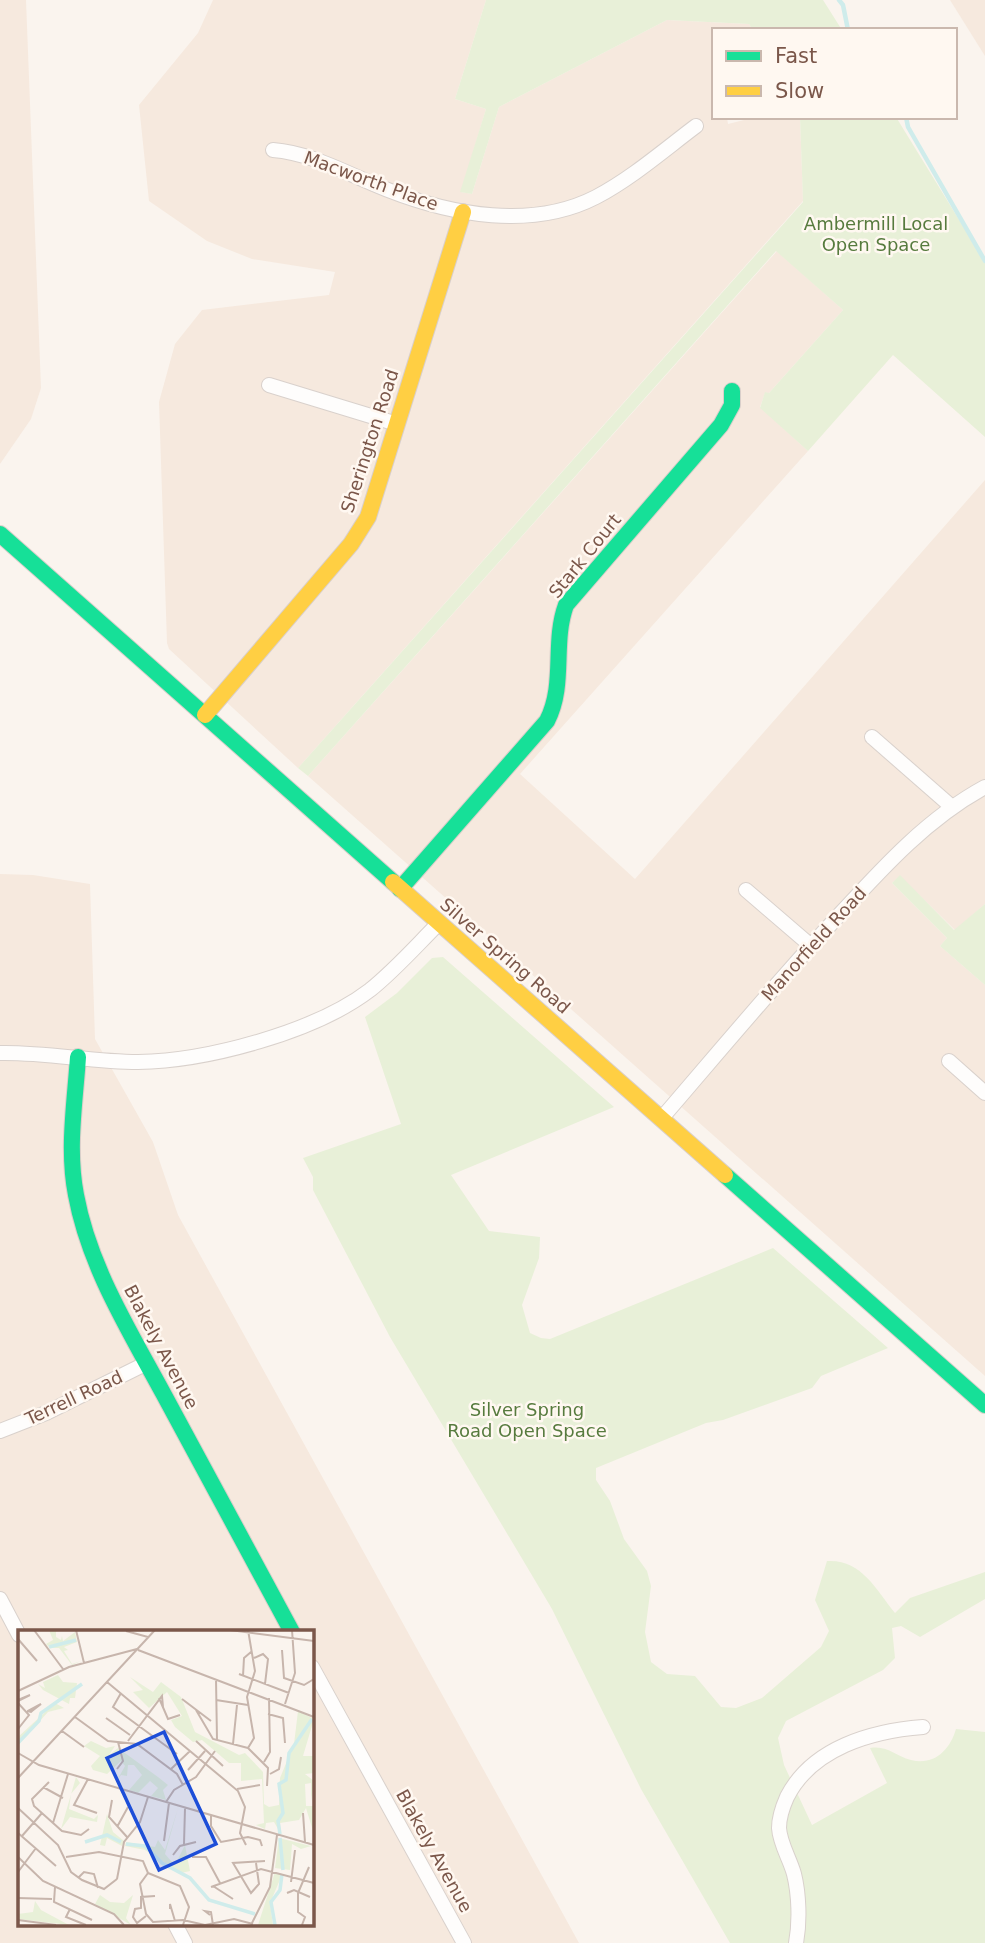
<svg xmlns="http://www.w3.org/2000/svg" width="985" height="1943" font-family="'DejaVu Sans',sans-serif">
  <style>
    .residential { fill: #f6e9de; fill-rule: evenodd }
    .green { fill: #e8f0d8 }
    .lines { fill: none; stroke-linecap: round; stroke-linejoin: round }
    .stream { stroke: #cfeceb; stroke-width: 4.5 }
    .street-casing { stroke: #d9d1cc; stroke-width: 16 }
    .fast-casing { stroke: #d9cfca; stroke-width: 18 }
    .slow-casing { stroke: #d9cfca; stroke-width: 18 }
    .street { stroke: #fefdfc; stroke-width: 14 }
    .fast { stroke: #16e098; stroke-width: 16 }
    .slow { stroke: #ffcf43; stroke-width: 16 }
    .labels { text-anchor: middle; stroke-width: 5; stroke-linejoin: round; paint-order: stroke }
    .street-label { font-size: 18px; fill: #7b574a; stroke: #fff8f1 }
    .park-label { font-size: 18px; fill: #577b3e; stroke: #fff8f1 }
    .inset-river { fill: none; stroke: #cfeceb; stroke-width: 3.5 }
    .inset-road { fill: none; stroke: #c7b5ac; stroke-width: 2 }
    .view { fill: #1d4ed8; fill-opacity: 0.15; stroke: #1d4ed8; stroke-width: 3.5 }
    .inset-edge { fill: none; stroke: #7b574a; stroke-width: 3.5 }
  </style>
  <rect width="100%" height="100%" fill="#faf4ee"/>
  <!-- residential -->
  <g class="residential">
    <path d="M0,0h26l15,388 -10,31 -31,45z"/>
    <path d="M213,0h273l-31,99 31,10 -25,83 11,2 27,-87 168,-87 82,4 4,6h-39v87h14l-1,1 1,6 28,-7h44l3,84 -505,567 -129,-119 -2,-6 -8,-241 16,-58 27,-34 127,-15 6,-23 -83,-13 -45,-18 -58,-40 -10,-96 59,-72z"/>
    <path d="M950,0h35v56z"/>
    <path d="M777,251l66,59 -74,83h-4l-5,14 48,44 -288,323 115,105 350,-399v424l-30,26 -55,-54 -8,7 55,55 -7,8 45,39v391l-677,-600z"/>
    <path d="M0,874l33,1 57,9 5,155 58,103 25,73 401,728h-579zM19,1632h293v292h-293z"/>
  </g>
  <!-- green -->
  <g class="green">
    <path d="M486,0h337l19,30h-89l-4,-6 -82,-4 -168,87 -27,87 -12,-2 26,-83 -31,-10z"/>
    <path d="M800,117h96l89,145v175l-92,-82 -85,96 -48,-43 5,-16 4,1 74,-83 -67,-59 -468,525 -10,-8 505,-566z"/>
    <path d="M900,875l54,55 31,-26v81l-45,-39 7,-8 -55,-55z"/>
    <path d="M443,957l171,150 -163,68 38,56 51,6 -1,21 -17,47 8,28 11,5 9,1 223,-91 115,100 -67,28 -9,12 -89,32 -17,3 -110,45v12l14,21 14,38 23,32 4,15 -6,46 6,30 16,12 28,2 26,31 15,1 26,-10 59,-51 8,-16 -14,-31 12,-39c34,-2 48,27 68,52l15,-15 75,-26v27l-65,38 -19,-11 -9,2 3,30 -12,12 -97,51 -8,17 6,27 28,60 75,-42 -17,-35c18,-3 25,8 41,12 23,6 39,-10 45,-31l29,3v211h-255l-89,-154 -89,-180 -162,-272 -77,-147v-13l-10,-19 98,-34 -36,-107 32,-24 35,-35z"/>
  </g>
  <g class="lines">
    <!-- stream -->
    <g class="stream">
      <path d="M839,0l4,5 5,25"/>
      <path d="M906,117l2,10 77,134"/>
    </g>
    <!-- street casing -->
    <g class="street-casing">
      <g id="street">
        <path d="M273,150c40,3 78,26 115,40 64,25 144,40 208,7 36,-19 68,-47 100,-71"/>
        <path d="M269,385l128,39"/>
        <path d="M872,737l80,70"/>
        <path d="M746,890l64,55"/>
        <path d="M0,1053c46,-1 92,9 138,9 69,-1 177,-30 232,-72 25,-20 46,-44 69,-67"/>
        <path d="M949,1061l36,32"/>
        <path d="M661,1119c56,-65 111,-131 169,-194 47,-51 94,-105 155,-138"/>
        <path d="M0,1431l46,-18 101,-50"/>
        <path d="M0,1599l19,36"/>
        <path d="M312,1667l152,276"/>
        <path d="M175,1924l10,19"/>
        <path d="M796,1943c4,-21 3,-49 -2,-69 -4,-15 -14,-30 -15,-46 0,-9 4,-22 8,-31 25,-49 84,-66 136,-70"/>
      </g>
    </g>
    <!-- fast casing -->
    <g class="fast-casing">
      <g id="fast">
        <path d="M0,534l393,348"/>
        <path d="M400,889l147,-168c19,-37 5,-78 19,-116l155,-180 11,-20v-14"/>
        <path d="M78,1057c-3,45 -11,93 -2,138 13,71 53,135 87,198 43,80 86,159 129,239"/>
        <path d="M725,1175l260,230"/>
      </g>
    </g>
    <!-- slow casing -->
    <g class="slow-casing">
      <g id="slow">
        <path d="M205,715l146,-171 17,-27 95,-305"/>
        <path d="M393,882l332,293"/>
      </g>
    </g>
    <!-- street -->
    <use href="#street" class="street"/>
    <!-- fast -->
    <use href="#fast" class="fast"/>
    <!-- slow -->
    <use href="#slow" class="slow"/>
  </g>
  <g class="labels">
    <!-- street labels -->
    <g class="street-label">
      <text transform="translate(371 181) rotate(20)" y="6">Macworth Place</text>
      <text transform="translate(370 441) rotate(-72)" y="6">Sherington Road</text>
      <text transform="translate(585 556) rotate(-51)" y="6">Stark Court</text>
      <text transform="translate(814 944) rotate(-48)" y="6">Manorfield Road</text>
      <text transform="translate(505 956) rotate(41)" y="6">Silver Spring Road</text>
      <text transform="translate(161 1347) rotate(62)" y="6">Blakely Avenue</text>
      <text transform="translate(74 1398) rotate(-25)" y="6">Terrell Road</text>
      <text transform="translate(434 1851) rotate(61)" y="6">Blakely Avenue</text>
    </g>
    <!-- park labels -->
    <g class="park-label">
      <text x="876" y="230">Ambermill Local<tspan x="876" dy="21">Open Space</tspan></text>
      <text x="527" y="1416">Silver Spring<tspan x="527" dy="21">Road Open Space</tspan></text>
    </g>
  </g>
  <!-- overview -->
  <g transform="translate(18 1630)">
    <rect width="296" height="296" fill="#faf4ee"/>
    <path d="M31,0h7v7l5,3 1,-4 1,5 12,-9 2,10 -13,5 4,3 -4,1 8,13 9,-3 -9,4 -13,-17h-9l-4,-4 7,-4zM40,45l5,7 14,1 -2,15h-5l-1,6 -26,-14 -5,-6 7,4 -2,-6zM112,47l23,15 8,-10 20,15 14,35 44,23 6,-2 18,19 1,32 5,3 10,-2 1,-27 14,-34 4,-33 16,8 -11,37h11v17l-9,1 9,7 -3,20v-18l-6,1 1,22h8l-1,25 -7,-23 -7,12 -19,3 1,11 -7,-12 -8,1 -1,6 -9,-4 8,-2 -2,-44 -21,2v-18h-12l-27,-23 -9,2 -18,-15 -4,-7 11,-4 -15,-24 -18,16 -16,-16 10,-2zM37,73l9,5 -16,4 -30,33v-8zM73,111l15,7 9,-2 -6,9 9,-7 40,29 10,8 -5,5 3,10 -15,-4 7,-8 -8,-7 -12,12 -9,-3 13,-15 -8,-10h-6l-1,11 -6,-1 -6,9 10,-18 -4,-5 -14,13 -14,-4 -2,-4 9,-10 -16,-10zM58,147l4,6 -9,11 -2,15 25,10 4,-4 -1,7 -27,-5 -9,12zM160,178l-13,46 7,8 5,-1 8,-16 5,26 -9,2 -36,-23 -20,-4 1,-4 29,5 3,-7 7,10zM89,184l6,18 11,9 -2,5 -15,-8 -2,8 -5,-1zM261,208l32,8 -10,3 -9,-5 -2,26 -15,-2zM257,242l7,3 -12,28 3,22h-15zM82,265l10,7 14,1 9,-8 -7,23 5,7 -36,-21zM17,271l6,9 28,15 -51,-6v-5l15,-2z" fill="#e8f0d8"/>
    <path class="inset-river" d="M31,17l27,-7M0,113l21,-22 2,-8 41,-29M262,204l-2,-13 5,-8 -4,-29 7,-4 3,-27 23,-34M262,208l3,32M67,212l22,-7 14,7M108,214l19,2 17,17 28,15 19,22 46,14M257,295l-4,-23 9,-12 2,-16"/>
    <path class="inset-road" d="M16,0l29,39M58,0l8,33M212,0l84,11M230,0l7,41 -8,26 7,41 -6,10M108,1l22,6M0,9l19,22M120,20l176,67M264,20l2,28 20,7 10,-6M236,28l9,-4 5,5 -3,25M221,44l50,19M225,46l1,-18 7,-6M198,49l1,61M89,52l131,109 7,16 -5,26 6,12M0,61l51,-24 68,-18M103,63l-8,14 64,47M141,68l9,21 12,-4M164,69l29,22M0,70l12,-5 -12,6M198,70l32,5M0,73l11,12 -11,14M267,74l10,-31 -3,-43M178,80l17,29 35,9M9,81l4,1 1,-1 9,-7 -13,7M250,84l15,4 2,25M57,87l33,24 29,3 40,30 6,11M88,88l24,17M44,101l22,16M110,111l34,-45 1,11M178,111l27,25M215,114l4,-39M230,118l20,20 -1,18M0,123l21,12 275,80M246,132l6,-10 -1,-54M99,139l6,-8 -5,-19M153,139l19,-18M170,140l17,-19M252,144l9,-5 2,-12M0,148l137,-148M70,149l-14,26 23,8M31,152l-17,17 2,7 28,25 19,4 8,-6M25,157l20,11M219,159l23,-4M94,170l-3,17 18,20M148,172l8,-12 22,-13 19,-26M0,178l40,37 13,27 11,8 22,9 13,-10M285,183l2,29M193,186v10l10,16 27,-5 12,3 2,6M35,193l15,-49M99,197l11,-20M0,203l38,33M4,206l20,-23M146,211l5,-38M166,214l1,-36M155,225l7,-9 16,-4M0,227l25,24 71,33 10,11M48,227l33,-5 44,9 5,12M174,227h14l14,26M238,233l3,21 -8,9 -18,-30 32,-2M0,242l18,-24M130,243l-8,11 6,30 7,8 30,-2 22,5 29,-6 19,5M130,243l32,13 9,21 -6,18M60,248l6,-6 10,2 4,14M99,249l7,-37 16,-20 8,-25M273,252l4,-32M195,256l20,13M37,257l-1,15 38,18M193,257l50,-18 53,14M274,261l-5,2 7,-3 16,7M0,268l34,1M52,279l-4,8 20,8M152,279v-5l5,17M192,285l-5,-4 6,1 2,13M128,286l-9,7 -4,-6 2,-8 6,-1v-11l14,-1M0,290l38,5M233,295l19,-38 7,-52M284,295l3,-8 -7,-5v-19l11,-26"/>
    <path class="view" d="M146,102l52,112 -57,26 -52,-112z"/>
    <rect width="296" height="296" class="inset-edge"/>
  </g>
  <!-- legend -->
  <rect x="712" y="28" width="245" height="91" fill="#fff8f1" stroke="#cab8ae" stroke-width="2"/>
  <rect x="726" y="51" width="35" height="10" fill="#16e098" stroke="#cab8ae" stroke-width="2"/>
  <text x="775" y="63" font-size="21" fill="#7b574a">Fast</text>
  <rect x="726" y="86" width="35" height="10" fill="#ffcf43" stroke="#cab8ae" stroke-width="2"/>
  <text x="775" y="98" font-size="21" fill="#7b574a">Slow</text>
</svg>
